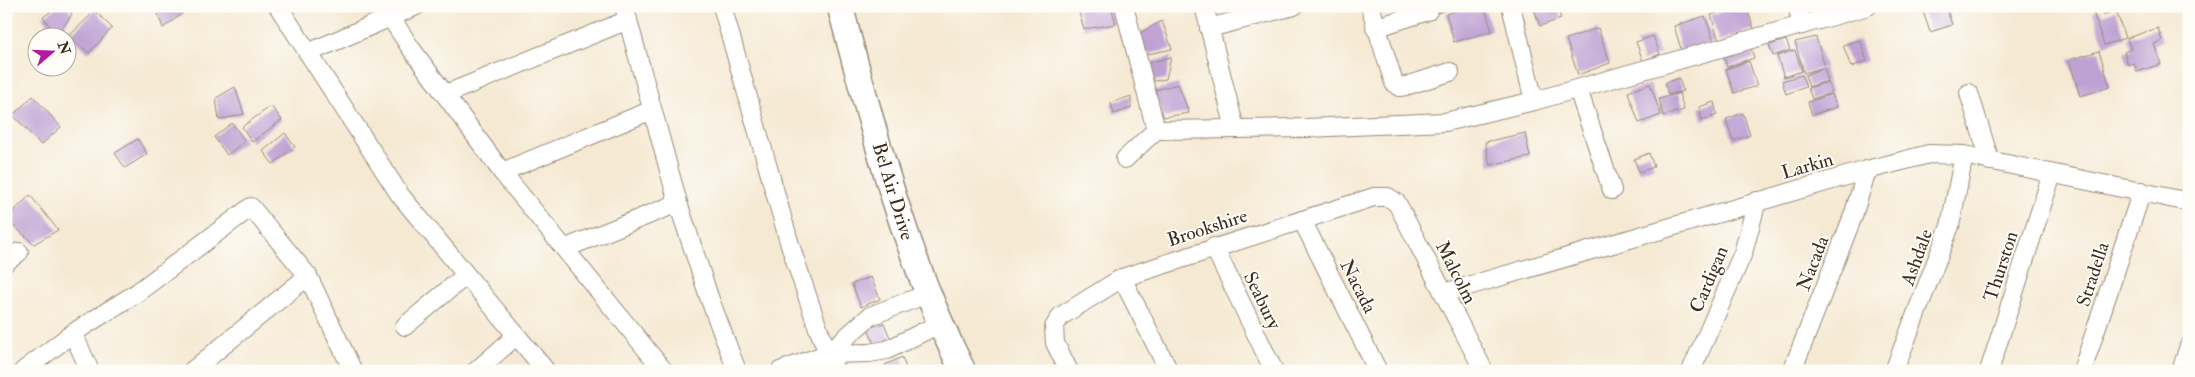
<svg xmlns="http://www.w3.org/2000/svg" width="2195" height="377" font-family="'IM FELL Double Pica',serif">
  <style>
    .building { fill: #bfa2d4 }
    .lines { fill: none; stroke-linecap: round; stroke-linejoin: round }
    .street-casing { stroke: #988a78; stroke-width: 20 }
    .secondary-casing { stroke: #988a78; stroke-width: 28 }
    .street { stroke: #fff; stroke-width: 18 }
    .secondary { stroke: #fff; stroke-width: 25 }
    .labels { text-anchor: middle; stroke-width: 4; stroke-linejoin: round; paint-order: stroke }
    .street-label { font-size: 19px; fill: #3b2a1e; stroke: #fdfcf7 }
  </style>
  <rect width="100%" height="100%" fill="#fdfcf7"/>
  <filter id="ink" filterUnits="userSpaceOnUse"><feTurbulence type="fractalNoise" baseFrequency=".02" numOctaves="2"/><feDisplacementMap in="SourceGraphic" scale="10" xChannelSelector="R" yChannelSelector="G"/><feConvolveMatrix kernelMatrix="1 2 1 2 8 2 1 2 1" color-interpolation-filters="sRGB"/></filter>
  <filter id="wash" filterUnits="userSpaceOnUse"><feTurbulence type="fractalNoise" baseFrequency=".0096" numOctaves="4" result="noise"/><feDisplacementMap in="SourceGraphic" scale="20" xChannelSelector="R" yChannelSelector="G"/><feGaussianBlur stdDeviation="1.12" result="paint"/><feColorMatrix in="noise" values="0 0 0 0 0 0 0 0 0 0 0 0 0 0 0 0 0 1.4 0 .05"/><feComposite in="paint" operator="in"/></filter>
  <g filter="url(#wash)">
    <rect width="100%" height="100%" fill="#f5e9d3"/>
    <g id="blocks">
      <!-- building -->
      <g class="building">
        <path d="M59,6h7l6,8 -15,22 -14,-19z"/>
        <path d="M155,6h23l4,8 -19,14z"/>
        <path d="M1087,6h24l5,18 -32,5 -6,-20z"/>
        <path d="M1431,6h26v1l-24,7z"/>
        <path d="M1471,6h13l8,25 -38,11 -8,-28z"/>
        <path d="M1544,6h13l4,13 -21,7 -6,-17z"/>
        <path d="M1738,6h8l8,23 -35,12 -8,-26z"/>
        <path d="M1921,6h25l6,19 -22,7z"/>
        <path d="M2100,10l3,5 13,-5 9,28 -21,7 -11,-33z"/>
        <path d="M95,11l17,17 -23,25 -20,-17z"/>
        <path d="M1705,16l9,26 -32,10 -8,-26z"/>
        <path d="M1162,21l10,28 -29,6 -5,-21z"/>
        <path d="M1598,28l12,35 -32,12 -12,-36z"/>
        <path d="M2158,28l4,13 -8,3 7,20 -24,8 -3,-9 -6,2 -4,-13 7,-3 -4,-11z"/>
        <path d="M1653,36l7,18 -17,7 -7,-19z"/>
        <path d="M1816,37l9,30 -21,6 -9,-31z"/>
        <path d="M1786,40l4,10 -17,6 -4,-11z"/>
        <path d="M1860,40l7,21 -16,6 -8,-22z"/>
        <path d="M1751,48l3,10 -27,9 -3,-10z"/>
        <path d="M1795,50l7,21 -18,6 -7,-21z"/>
        <path d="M2099,51l11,36 -30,9 -11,-36z"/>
        <path d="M1171,57l-5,22 -17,3 -6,-18z"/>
        <path d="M1749,61l8,25 -23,7 -8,-24z"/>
        <path d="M1824,68l4,13 -19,6 -4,-12z"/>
        <path d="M1802,75l4,12 -20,7 -4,-13z"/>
        <path d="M1679,78l4,13 -15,4 -3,-12z"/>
        <path d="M1828,82l4,11 -20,6 -4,-11z"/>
        <path d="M1178,84l11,29 -25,4 -12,-26z"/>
        <path d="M1650,84l11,31 -22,8 -11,-31z"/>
        <path d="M235,87l9,27 -25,6 -3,-22z"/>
        <path d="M1679,93l5,17 -21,6 -4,-17z"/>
        <path d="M1832,94l5,13 -25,8 -4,-13z"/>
        <path d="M33,96l28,31 -20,18 -28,-30z"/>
        <path d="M1131,96v12l-17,6 -3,-11z"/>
        <path d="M1714,102l3,13 -15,5 -3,-13z"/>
        <path d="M271,106l11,14 -30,22 -10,-15z"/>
        <path d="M1743,113l7,22 -17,6 -7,-22z"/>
        <path d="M232,123l13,18 -18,14 -13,-18z"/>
        <path d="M285,133l10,14 -22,17 -10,-13z"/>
        <path d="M1525,133l5,24 -40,8 -5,-23z"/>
        <path d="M138,139l9,15 -22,14 -10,-15z"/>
        <path d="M1649,153l5,14 -15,5 -5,-13z"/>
        <path d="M30,195l28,35 -24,14 -28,-25z"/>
        <path d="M871,277l9,22 -19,8 -9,-23z"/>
        <path d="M884,323l7,17 -16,7 -7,-19z"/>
        <path d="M902,357l5,14h-20l-2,-6z"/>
      </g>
    </g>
  </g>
  <g filter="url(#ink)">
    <use href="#blocks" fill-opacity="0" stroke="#988a78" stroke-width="1"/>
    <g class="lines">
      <!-- street casing -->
      <g class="street-casing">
        <g id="street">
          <path d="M278,6l122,189 146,176"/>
          <path d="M624,6l54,197 31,94 28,74"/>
          <path d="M722,6l68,239 28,83 17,43"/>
          <path d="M1124,6l32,124"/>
          <path d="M1204,6l31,123"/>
          <path d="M1370,6l24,77 5,4 7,-1 44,-14"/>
          <path d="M1511,6l23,95"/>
          <path d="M1797,6l5,19"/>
          <path d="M391,18l19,29 92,125 162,199"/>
          <path d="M1209,28l85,-22"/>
          <path d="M1375,28l53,-17"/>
          <path d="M308,53l108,-47"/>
          <path d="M1578,89l34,101"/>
          <path d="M1969,93l21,68"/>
          <path d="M446,94l182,-74"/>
          <path d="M1125,159l31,-29 151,-2 138,-6 89,-21 334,-95"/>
          <path d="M502,172l150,-62"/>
          <path d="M1302,220l76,151"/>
          <path d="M1214,247l60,124"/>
          <path d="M566,248l112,-45"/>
          <path d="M6,262l13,-10"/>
          <path d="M1122,278l47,93"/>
          <path d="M1444,293l423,-123 62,-16 35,1 225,47"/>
          <path d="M405,326l60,-50"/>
          <path d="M73,333l65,-41 113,-85 57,69 45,95"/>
          <path d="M827,354l43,-38 57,-22"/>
          <path d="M23,371l50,-38 17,38"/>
          <path d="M192,371l116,-95"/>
          <path d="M476,371l40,-35"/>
          <path d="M780,371l47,-17 42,-1 18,-3 52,-26"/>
          <path d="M1069,371l-14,-28 -1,-16 7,-11 61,-38 252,-81h14l9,6 87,168"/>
          <path d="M1691,371l52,-118 14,-52"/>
          <path d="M1792,371l61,-155 14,-46"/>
          <path d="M1894,371l56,-145 14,-71"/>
          <path d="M1989,371l63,-197"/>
          <path d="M2082,371l60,-180"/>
          <path d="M2181,371l8,-25"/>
        </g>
      </g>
      <!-- secondary casing -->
      <g class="secondary-casing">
        <path id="secondary" d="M840,6c33,124 65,250 123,365"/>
      </g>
      <!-- street -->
      <use href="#street" class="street"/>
      <!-- secondary -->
      <use href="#secondary" class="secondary"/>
    </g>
  </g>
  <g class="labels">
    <!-- street labels -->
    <g class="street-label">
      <text transform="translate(1807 165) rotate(-16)" y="7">Larkin</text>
      <text transform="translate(894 191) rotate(73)" y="7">Bel Air Drive</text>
      <text transform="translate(1207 227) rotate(-18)" y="7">Brookshire</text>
      <text transform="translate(1916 257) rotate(-70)" y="7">Ashdale</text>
      <text transform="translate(1812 263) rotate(-69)" y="7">Nacada</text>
      <text transform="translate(2000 266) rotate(-72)" y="7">Thurston</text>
      <text transform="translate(1457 272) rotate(63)" y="7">Malcolm</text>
      <text transform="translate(2092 274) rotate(-72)" y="7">Stradella</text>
      <text transform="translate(1708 279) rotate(-67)" y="7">Cardigan</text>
      <text transform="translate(1359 286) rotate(63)" y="7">Nacada</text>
      <text transform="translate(1263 300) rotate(64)" y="7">Seabury</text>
    </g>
  </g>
  <!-- margin -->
  <rect width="2195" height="377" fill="none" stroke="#fdfcf7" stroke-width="25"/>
  <!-- north arrow -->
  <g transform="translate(52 52) rotate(71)"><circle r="24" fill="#fdfcf7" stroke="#afa8a0"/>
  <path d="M0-4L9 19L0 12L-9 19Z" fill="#b5179e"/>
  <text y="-8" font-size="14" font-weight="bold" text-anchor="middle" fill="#3b2a1e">N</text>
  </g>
</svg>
